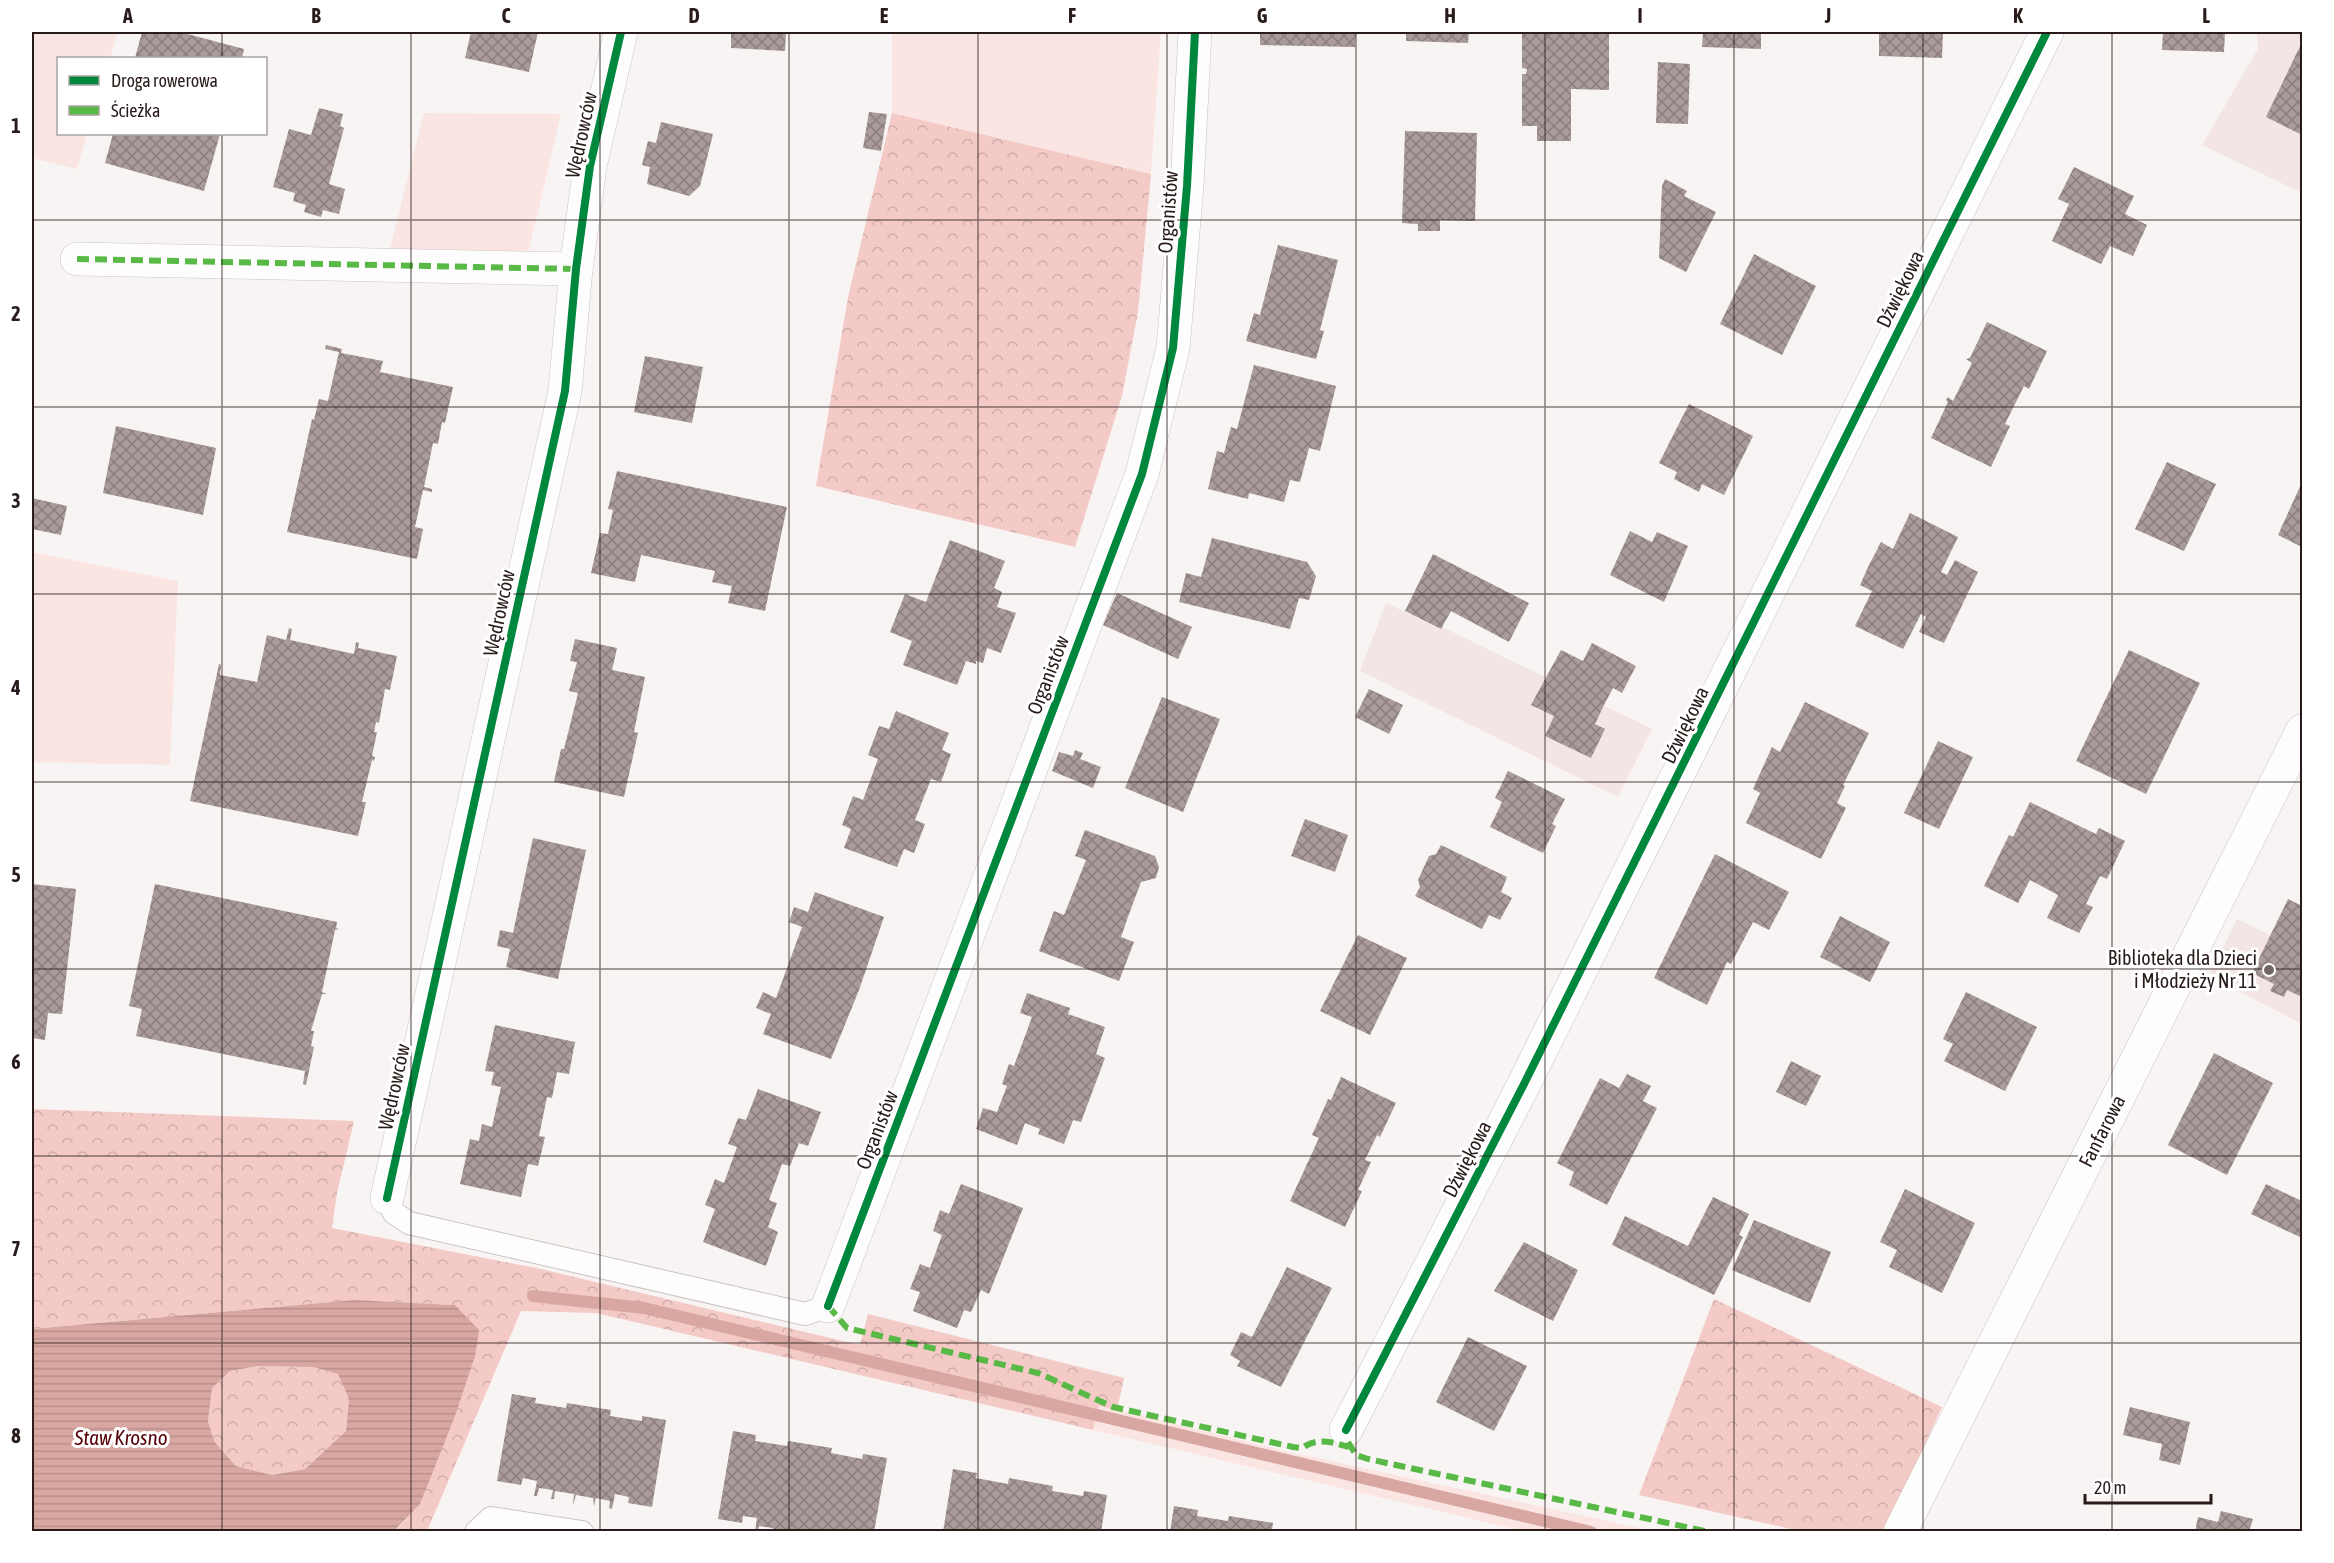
<svg xmlns="http://www.w3.org/2000/svg" width="2334" height="1563" font-family="'Asap Condensed',sans-serif">
  <style>
    .built { fill: #f2e5e4 }
    .green { fill: #fbe5e3 }
    .forest { fill: url(#forest-crowns) }
    .water { fill: url(#water-rules); fill-rule: evenodd }
    .lines { fill: none; stroke-linecap: round; stroke-linejoin: round }
    .stream { stroke: #d8a7a2; stroke-width: 12 }
    .building { fill: url(#building-cross-hatch) }
    .service-casing { stroke: #ccc3c2; stroke-width: 24 }
    .minor-casing { stroke: #ccc3c2; stroke-width: 34 }
    .service { stroke: #fefdfd; stroke-width: 22 }
    .minor { stroke: #fefdfd; stroke-width: 33 }
    .quiet { stroke: #58b947; stroke-width: 6; stroke-dasharray: 12 6; stroke-linecap: butt }
    .cycleway-casing { stroke: #fff; stroke-width: 11 }
    .cycleway { stroke: #00873e; stroke-width: 8 }
    .grid { fill: none; stroke: #281b1a; stroke-width: 1.5; stroke-opacity: 0.55 }
    .poi-dot { fill: #716766; stroke: #fff; stroke-width: 2 }
    .labels { text-anchor: middle; stroke-width: 6; stroke-linejoin: round; paint-order: stroke }
    .street-label { font-size: 20px; fill: #281b1a; stroke: #fff }
    .poi-label { font-size: 20px; fill: #281b1a; stroke: #fff; text-anchor: end }
    .water-label { font-size: 21px; font-style: italic; fill: #560007; stroke: #fff }
    .neatline { fill: none; stroke: #281b1a; stroke-width: 2 }
    .grid-label { font-size: 20px; text-anchor: middle; font-weight: bold; fill: #281b1a }
  </style>
  <defs>
    <pattern id="forest-crowns" width="20" height="18" patternUnits="userSpaceOnUse" patternTransform="scale(1.5)"><rect width="20" height="18" fill="#f4cac7"/><path d="M2 6a3 3 0 1 1 6 0M12 15a3 3 0 1 1 6 0" fill="none" stroke="#d1adaa"/></pattern>
    <pattern id="water-rules" width="6" height="5" patternUnits="userSpaceOnUse" patternTransform="scale(1.5)"><rect width="6" height="5" fill="#d8a7a2"/><path d="M0 2.5h6" fill="none" stroke="#b98f8b"/></pattern>
    <pattern id="building-cross-hatch" width="8" height="8" patternUnits="userSpaceOnUse" patternTransform="scale(1.5)"><rect width="8" height="8" fill="#a99b9a"/><path d="M0 0l8 8M0 8l8-8" fill="none" stroke="#8a7e7d"/></pattern>
  </defs>
  <rect width="100%" height="100%" fill="#f9f4f4"/>
  <!-- built -->
  <g class="built">
    <path d="M2257,32h45v161l-100,-48 56,-96z"/>
    <path d="M1386,603l54,26 2,-2 210,102 -34,68 -258,-126z"/>
    <path d="M2237,919l65,32v73l-93,-48z"/>
  </g>
  <!-- green -->
  <g class="green">
    <path d="M32,32h86l-8,26h-52v76h29l-10,35 -45,-11z"/>
    <path d="M892,32h269l-10,142 -259,-61z"/>
    <path d="M424,113l137,1 -32,135 -42,10 -99,-2z"/>
    <path d="M32,552l146,29 -8,184 -138,-3z"/>
    <path d="M1099,1405l186,46 369,80h-130l-431,-101z"/>
  </g>
  <!-- forest -->
  <g class="forest">
    <path d="M892,113l259,61 -13,138 -16,84 -47,151 -259,-61 32,-189z"/>
    <path d="M32,1109l322,12 -17,72 -5,35 209,41 319,76 8,-31 256,64 -7,32 -18,-4 -6,24 -497,-117 -75,-2 -94,220 -33,1 26,-28 35,-199 -101,-5 -322,29z"/>
    <path d="M1714,1299l228,108 -57,124h-85l-161,-36z"/>
    <path d="M259,1366l54,1 25,7 11,25 -3,32 -41,38 -33,6 -36,-9 -22,-25 -6,-20 4,-34 18,-16z"/>
  </g>
  <!-- water -->
  <path class="water" d="M354,1300l101,5 24,25 -4,26 -20,60 -35,88 -26,27h-362v-202zM259,1366l54,1 25,7 11,25 -3,32 -41,38 -33,6 -36,-9 -22,-25 -6,-20 4,-33 18,-17z"/>
  <g class="lines">
    <!-- stream -->
    <path class="stream" d="M533,1296l111,12 947,224"/>
  </g>
  <!-- building -->
  <g class="building">
    <path d="M142,32h38l64,17 -2,9h-107z"/>
    <path d="M471,32h67l-9,40 -64,-14z"/>
    <path d="M731,32h55l-1,19 -54,-3z"/>
    <path d="M1260,32h96l-1,15 -95,-2z"/>
    <path d="M1406,32h63l-1,11 -62,-2z"/>
    <path d="M1522,32h87v58l-38,-1v52h-34v-15h-15v-52h4l1,-5 -5,-1z"/>
    <path d="M1703,32h58v17l-59,-2z"/>
    <path d="M1879,32h64l-1,26 -63,-2z"/>
    <path d="M2163,32h62l-1,20 -62,-2z"/>
    <path d="M2302,42v93l-36,-18z"/>
    <path d="M1658,62l32,2 -2,60 -32,-1z"/>
    <path d="M319,108l24,6 -3,12 4,2 -15,56 16,5 -6,25 -16,-4 -2,7 -17,-5 2,-7 -13,-4 2,-8 -22,-6 16,-58 22,6z"/>
    <path d="M869,112l18,2 -6,37 -18,-3z"/>
    <path d="M661,122l52,12 -13,52 -11,10 -42,-12 3,-17 -8,-2 6,-24 8,2z"/>
    <path d="M1405,131l72,2 -2,88 -35,-1v11h-22v-7l-16,-1z"/>
    <path d="M113,134h107l-16,57 -99,-28z"/>
    <path d="M2074,167l60,29 -9,18 22,11 -14,31 -23,-10 -9,18 -49,-23 17,-37 -11,-5z"/>
    <path d="M1665,179l22,12 -3,5 32,16 -30,60 -27,-14 3,-72z"/>
    <path d="M1278,245l60,15 -18,70 4,1 -8,28 -70,-18 8,-28 6,2z"/>
    <path d="M1754,254l62,32 -34,69 -62,-31z"/>
    <path d="M1987,322l60,29 -18,38 -5,-3 -19,38 5,2 -19,41 -60,-29 17,-36 -2,-2 2,-3 5,4 19,-38 -6,-4 4,-1z"/>
    <path d="M326,345l16,4 -1,4 42,8 -3,11 73,15 -8,36 -3,-1 -4,22 -5,-1 -9,44 8,2v3l-9,-2 -8,37 8,2 -6,30 -130,-27 25,-113 2,1 5,-21 9,2 11,-49 -14,-3z"/>
    <path d="M645,356l58,11 -11,56 -58,-11z"/>
    <path d="M1254,365l82,21 -16,65 -11,-3 -9,34 -10,-2 -6,22 -35,-9 -1,6 -40,-10 9,-38 7,2 7,-26 6,2z"/>
    <path d="M1689,404l64,32 -29,59 -22,-11 -3,8 -25,-13 3,-7 -18,-9z"/>
    <path d="M116,426l100,22 -13,67 -100,-22z"/>
    <path d="M2167,462l49,22 -32,67 -49,-22z"/>
    <path d="M617,471l170,36 -22,104 -37,-8 4,-17 -20,-4 3,-11 -74,-16 -6,27 -44,-9 9,-40 8,1 5,-24 -5,-1z"/>
    <path d="M2302,482v65l-24,-12z"/>
    <path d="M32,498l35,8 -6,29 -29,-6z"/>
    <path d="M1910,513l48,24 -17,35 6,3 8,-15 23,12 -34,71 -25,-11 7,-15 -5,-3 -18,35 -48,-23 17,-35 -12,-6 9,-20 12,-23 12,7z"/>
    <path d="M1630,531l22,11 5,-10 31,14 -24,56 -54,-27z"/>
    <path d="M1212,538l95,24 9,14 -7,24 -10,-2 -9,31 -111,-27 7,-29 15,4z"/>
    <path d="M950,540l55,21 -11,27 8,4 -5,15 19,6 -15,40 -14,-5 -4,15 -7,-2v3l-10,-3 -9,24 -54,-20 9,-24 -22,-9 15,-38 21,8z"/>
    <path d="M1433,554l96,49 -20,39 -58,-31 -10,18 -36,-18z"/>
    <path d="M1117,593l75,34 -14,32 -75,-34z"/>
    <path d="M289,628l3,1 -2,11 64,14 2,-12 3,1 -1,5 39,8 -7,34 -5,-1 -6,34 -3,-1 -2,10h3l-5,24 3,1 -1,4 -2,-1 -10,42h4l-8,34 -168,-35 29,-137 2,1 -1,10 37,7 10,-47 19,5z"/>
    <path d="M575,639l42,9 -5,22 33,7 -11,55 4,1 -14,64 -70,-15 7,-33h3l14,-56 -9,-2 8,-29 -7,-1z"/>
    <path d="M1592,643l44,23 -14,27 -9,-5 -9,17 -9,19 10,5 -14,29 -46,-22 9,-20 -23,-11 30,-55 22,11z"/>
    <path d="M2129,650l71,33 -54,111 -70,-33z"/>
    <path d="M1369,689l34,16 -14,29 -34,-17z"/>
    <path d="M1162,697l58,22 -37,93 -58,-24z"/>
    <path d="M1805,702l64,31 -26,52 2,1 -8,17 9,5 -25,51 -75,-36 14,-30 -7,-4 19,-42 8,5z"/>
    <path d="M896,711l53,22 -7,17 9,4 -10,28 -10,-3 -16,41 10,4 -11,29 -10,-4 -7,18 -53,-19 7,-19 -9,-4 11,-29 10,4 15,-41 -10,-4 11,-29 10,3z"/>
    <path d="M1938,741l35,16 -34,72 -35,-16z"/>
    <path d="M1075,750l8,3 -3,6 21,8 -8,21 -41,-17 7,-19 14,4z"/>
    <path d="M1508,771l57,28 -13,25 4,2 -13,27 -53,-26 12,-25 -7,-4z"/>
    <path d="M2030,802l66,32 3,-6 26,13 -18,38 -7,-3 -14,28 7,3 -14,26 -32,-15 11,-23 -28,-15 -12,23 -34,-17 25,-51 4,2z"/>
    <path d="M1305,819l43,16 -13,37 -44,-16z"/>
    <path d="M1085,830l70,26 4,11 -3,11 -15,4 -12,32 -8,23 13,5 -15,39 -80,-30 15,-40 10,4 22,-55 -11,-4z"/>
    <path d="M533,838l53,12 -28,129 -52,-12 4,-18 -13,-3 3,-16 13,3z"/>
    <path d="M1441,845l66,32 -6,15 11,6 -12,22 -11,-5 -7,14 -67,-33 5,-9 -2,-7 11,-24 7,-2z"/>
    <path d="M1715,854l74,38 -20,38 -16,-8 -22,42 -4,-2 -20,43 -53,-27z"/>
    <path d="M32,884l44,5 -14,125 -14,-1 -3,27 -13,-2z"/>
    <path d="M155,884l182,38 -1,6 3,1 -4,1 -13,62 5,2h-5l-11,37h3l-3,15 3,1 -8,38 -3,-1 2,-13 -169,-35 6,-27 -13,-3z"/>
    <path d="M815,892l69,25 -25,73 -28,69 -68,-25 8,-20 -15,-6 7,-16 13,6 26,-71 -13,-5 5,-15 14,5z"/>
    <path d="M2288,899l14,7v91l-15,-7 -3,7 -14,-6 4,-7 -22,-11z"/>
    <path d="M1840,916l50,26 -20,40 -50,-25z"/>
    <path d="M1358,935l49,23 -37,77 -50,-24z"/>
    <path d="M1966,992l71,35 -32,64 -61,-30 9,-17 -10,-5z"/>
    <path d="M1027,993l43,15 -2,6 37,13 -9,27 9,4 -24,64 -8,-2 -9,24 -26,-10 2,-5 -15,-6 -8,22 -41,-16 7,-21 14,4 10,-26 -5,-2 7,-20 5,2 18,-49 -12,-4z"/>
    <path d="M495,1025l80,17 -6,32 -12,-2 -5,26 -5,-1 -8,39 6,1 -7,29 -10,-2 -7,33 -61,-13 10,-45 9,2 3,-17 10,3 9,-40 -10,-2 3,-13 -9,-1z"/>
    <path d="M2214,1053l59,30 -46,92 -59,-30z"/>
    <path d="M1791,1061l30,15 -15,30 -30,-14z"/>
    <path d="M1627,1074l24,12 -8,15 14,7 -50,97 -38,-20 5,-13 -17,-9 43,-85 19,10z"/>
    <path d="M1341,1077l55,26 -16,34 -3,-2 -12,25 6,2 -13,28 4,1 -17,36 -55,-26 29,-63 -7,-3 16,-36 3,1z"/>
    <path d="M758,1089l63,23 -13,34 -9,-3 -9,23 -8,-2 -13,36 8,3 -9,24 10,5 -12,34 -63,-24 12,-33 -10,-4 10,-26 9,4 13,-36 -9,-3 10,-26 8,2z"/>
    <path d="M961,1184l62,24 -34,86 -8,-4 -10,22 -7,-2 -7,18 -44,-17 7,-19 -10,-3 10,-25 10,4 12,-33 -9,-4 7,-21 9,4z"/>
    <path d="M2266,1184l36,17v37l-51,-24z"/>
    <path d="M1905,1189l70,34 -33,70 -53,-26 8,-17 -17,-8z"/>
    <path d="M1713,1197l36,17 -10,21 4,2 -29,58 -102,-50 13,-29 63,30z"/>
    <path d="M1754,1220l77,32 -21,51 -78,-33z"/>
    <path d="M1524,1242l54,28 -25,51 -59,-30z"/>
    <path d="M1287,1267l45,21 -51,99 -44,-21 3,-5 -10,-6 11,-23 11,5z"/>
    <path d="M1468,1337l59,29 -33,65 -58,-29z"/>
    <path d="M512,1394l24,4 -1,5 31,5 1,-5 44,7 -1,6 32,5v-5l24,4 -14,87 -24,-4 1,-6 -14,-3 -3,15 -3,-1 1,-7 -14,-3 -2,8 -1,-8 -17,-3 -3,10 1,-11 -19,-3 -1,8h-3l2,-9 -14,-2 -2,8h-3l3,-15 -14,-3 -2,7 -24,-4z"/>
    <path d="M2130,1407l60,15 -10,43 -21,-5 3,-16 -39,-9z"/>
    <path d="M733,1431l23,4 -1,6 32,5 1,-5 44,7 -1,5 31,6 1,-5 24,4 -13,74h-82l-16,-3 -4,3 1,-4 -14,-2 -1,6h-3l2,-14 -14,-2 -1,7 -24,-4z"/>
    <path d="M953,1469l24,4 -1,5 32,6 1,-6 44,8 -1,5 31,5 1,-5 23,4 -6,37h-158z"/>
    <path d="M1174,1506l24,4 -1,6 31,5 1,-5 44,7 -1,6 10,3h-112z"/>
    <path d="M2221,1511l32,8 -3,10 6,3h-61l3,-15 20,5z"/>
  </g>
  <g class="lines">
    <!-- service casing -->
    <g class="service-casing">
      <g id="service">
        <path d="M387,1198l7,15 15,10 396,91 23,-8"/>
        <path d="M476,1532l15,-14 91,14"/>
      </g>
    </g>
    <!-- minor casing -->
    <g class="minor-casing">
      <g id="minor">
        <path d="M77,259l499,10"/>
        <path d="M387,1198l178,-807 11,-122 14,-103 31,-134"/>
        <path d="M828,1306l314,-832 31,-126 14,-162 8,-154"/>
        <path d="M1346,1430l178,-346 523,-1052"/>
        <path d="M1900,1532l402,-801"/>
      </g>
    </g>
    <!-- service -->
    <use href="#service" class="service"/>
    <!-- minor -->
    <use href="#minor" class="minor"/>
    <!-- quiet -->
    <g class="quiet">
      <path d="M77,259l499,10"/>
      <path d="M828,1306l19,22 191,45 75,34 180,40 9,1c16,-11 29,-6 47,-1"/>
      <path d="M1348,1442l8,13 12,4 342,73"/>
    </g>
    <!-- cycleway casing -->
    <g class="cycleway-casing">
      <g id="cycleway">
        <path d="M387,1198l178,-807 11,-122 14,-103 31,-134"/>
        <path d="M828,1306l314,-832 31,-126 14,-162 8,-154"/>
        <path d="M1346,1430l178,-346 523,-1052"/>
      </g>
    </g>
    <!-- cycleway -->
    <use href="#cycleway" class="cycleway"/>
  </g>
  <!-- grid -->
  <path class="grid" d="M222,32v26M411,32v1500M600,32v1500M789,32v1500M978,32v1500M1167,32v1500M1356,32v1500M1545,32v1500M1734,32v1500M1923,32v1500M2112,32v1500M222,134v1398M32,220h2270M32,407h2270M32,594h2270M32,782h2270M32,969h2270M32,1156h2270M32,1343h2270"/>
  <!-- markers -->
  <circle class="poi-dot" cx="2269" cy="970" r="6"/>
  <g class="labels">
    <!-- street labels -->
    <g class="street-label">
      <text transform="translate(581 135) rotate(-78)" y="7">Wędrowców</text>
      <text transform="translate(1168 212) rotate(-86)" y="7">Organistów</text>
      <text transform="translate(1900 289) rotate(-64)" y="7">Dźwiękowa</text>
      <text transform="translate(499 613) rotate(-78)" y="7">Wędrowców</text>
      <text transform="translate(1048 675) rotate(-69)" y="7">Organistów</text>
      <text transform="translate(1685 725) rotate(-64)" y="7">Dźwiękowa</text>
      <text transform="translate(394 1087) rotate(-78)" y="7">Wędrowców</text>
      <text transform="translate(877 1130) rotate(-69)" y="7">Organistów</text>
      <text transform="translate(2102 1131) rotate(-63)" y="7">Fanfarowa</text>
      <text transform="translate(1467 1159) rotate(-63)" y="7">Dźwiękowa</text>
    </g>
    <!-- poi labels -->
    <g class="poi-label">
      <text x="2257" y="965">Biblioteka dla Dzieci<tspan x="2257" dy="23">i Młodzieży Nr 11</tspan></text>
    </g>
    <!-- water labels -->
    <g class="water-label">
      <text x="121" y="1445">Staw Krosno</text>
    </g>
  </g>
  <!-- border -->
  <rect width="2334" height="1563" fill="none" stroke="#ffffff" stroke-width="66"/>
  <!-- legend -->
  <rect x="57" y="57" width="210" height="78" fill="#ffffff" stroke="#a9a4a3" stroke-width="1.5"/>
  <rect x="69" y="76" width="30" height="9" fill="#00873e" stroke="#a9a4a3" stroke-width="1.5"/>
  <text x="111" y="87" font-size="18" fill="#281b1a">Droga rowerowa</text>
  <rect x="69" y="106" width="30" height="9" fill="#58b947" stroke="#a9a4a3" stroke-width="1.5"/>
  <text x="111" y="117" font-size="18" fill="#281b1a">Ścieżka</text>
  <!-- scale -->
  <path d="M2085 1494v9h126v-9" fill="none" stroke="#281b1a" stroke-width="3"/>
  <text x="2094" y="1494" font-size="18" fill="#281b1a" stroke="#ffffff" stroke-width="4.5" paint-order="stroke">20 m</text>
  <rect x="33" y="33" width="2268" height="1497" class="neatline"/>
  <g class="grid-label">
    <text x="128" y="23">A</text>
    <text x="316" y="23">B</text>
    <text x="506" y="23">C</text>
    <text x="694" y="23">D</text>
    <text x="884" y="23">E</text>
    <text x="1072" y="23">F</text>
    <text x="1262" y="23">G</text>
    <text x="1450" y="23">H</text>
    <text x="1640" y="23">I</text>
    <text x="1828" y="23">J</text>
    <text x="2018" y="23">K</text>
    <text x="2206" y="23">L</text>
    <text x="16" y="133">1</text>
    <text x="16" y="321">2</text>
    <text x="16" y="508">3</text>
    <text x="16" y="695">4</text>
    <text x="16" y="882">5</text>
    <text x="16" y="1069">6</text>
    <text x="16" y="1256">7</text>
    <text x="16" y="1443">8</text>
  </g>
</svg>
